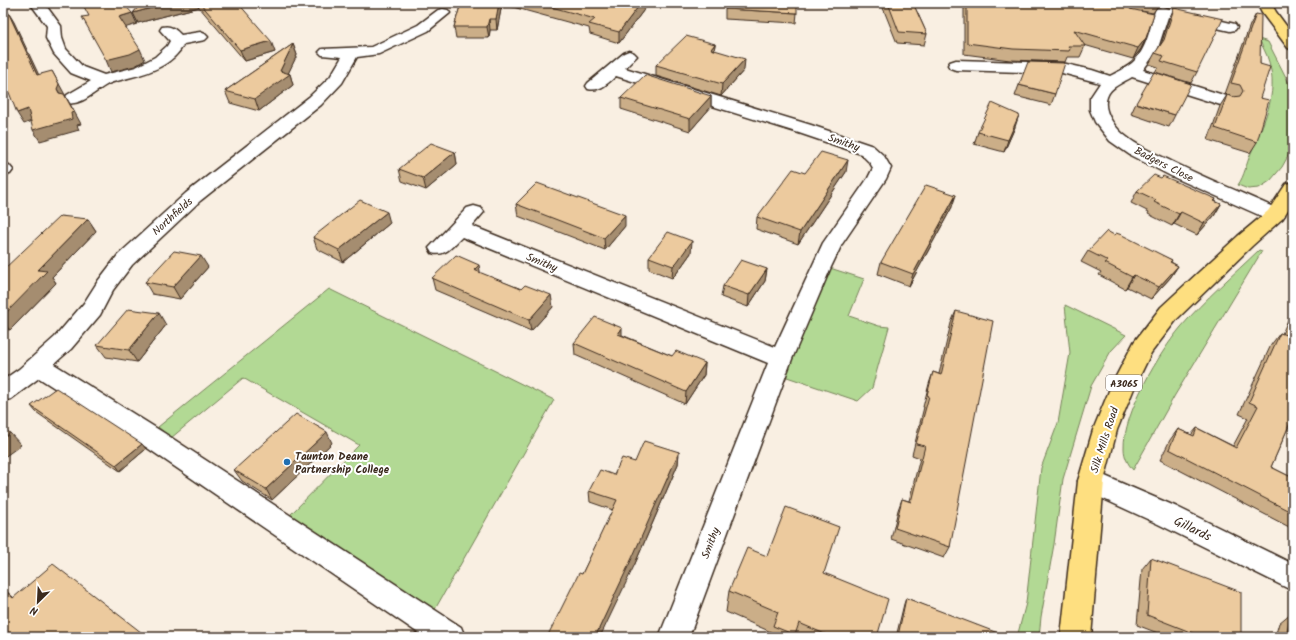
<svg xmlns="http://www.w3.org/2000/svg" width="1296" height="640" font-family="Kalam,sans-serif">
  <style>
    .green { fill: #b2d994; stroke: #768259 }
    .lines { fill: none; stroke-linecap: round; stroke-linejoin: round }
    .minor-casing { stroke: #3b2a1e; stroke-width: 3 }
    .major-casing { stroke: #3b2a1e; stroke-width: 3 }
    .minor { fill: #fff; fill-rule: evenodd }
    .major { fill: #fedf80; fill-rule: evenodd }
    .wall { fill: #cbae88; stroke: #3b2a1e }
    .shaded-wall { fill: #a58d6f; stroke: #3b2a1e }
    .building { fill: #ecca9e; stroke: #3b2a1e }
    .poi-dot { fill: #1f6fb2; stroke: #fff; stroke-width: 1.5 }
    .labels { text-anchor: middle; stroke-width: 4; stroke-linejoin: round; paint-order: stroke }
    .shield { fill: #fff; stroke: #766a62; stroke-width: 1 }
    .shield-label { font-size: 10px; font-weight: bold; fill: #3b2a1e }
    .street-label { font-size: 11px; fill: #3b2a1e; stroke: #fff }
    .poi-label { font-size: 11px; font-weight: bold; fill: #3b2a1e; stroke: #fff; text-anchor: start }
    .near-street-label { font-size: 13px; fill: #3b2a1e; stroke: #fff }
  </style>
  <rect width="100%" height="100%" fill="#f9efe2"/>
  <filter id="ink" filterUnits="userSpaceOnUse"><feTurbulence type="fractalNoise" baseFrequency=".025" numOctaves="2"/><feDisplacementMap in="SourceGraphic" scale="8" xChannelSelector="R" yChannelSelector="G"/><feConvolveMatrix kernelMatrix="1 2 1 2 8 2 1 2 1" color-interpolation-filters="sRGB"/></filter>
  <g filter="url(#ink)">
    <!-- green -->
    <g class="green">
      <path d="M1259,39l9,3 24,47 1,58 -11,20 -12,14 -11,7 -11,1 -10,-4c7,-10 8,-21 13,-32 12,-29 28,-59 18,-91 -2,-8 -7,-16 -10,-23z"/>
      <path d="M1259,250l3,1 -87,144 -42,75c-5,-6 -9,-13 -9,-22 -1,-34 35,-95 57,-121 24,-28 52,-52 78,-77z"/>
      <path d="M830,268l34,11 -15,37 30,10 10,1 -17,61 -14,13 -74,-25z"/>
      <path d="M329,289l225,111 -120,211 -145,-95 70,-71 -116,-67 -72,60 -13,-11z"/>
      <path d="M1065,305l61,30 -15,16 -20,35 -28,93 -9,65 -13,73 -2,20h-22l9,-34 15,-135 17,-45 12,-70z"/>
    </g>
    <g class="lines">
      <!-- minor casing -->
      <g class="minor-casing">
        <g id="minor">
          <path d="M30,3h14l17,23 1,12 4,11 17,18 21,8 32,-8 19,-10 12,-11 3,-5 -10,-11 2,-3c9,-2 13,2 19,8l19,-3 5,2 3,3 -3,3 -21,4c-11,21 -35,29 -56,34 -6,2 -14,3 -20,6 -13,7 -26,22 -41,19l-2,-4 2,-4 24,-14 -20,-8 -17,-19 -8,-16 1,-12z"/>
          <path d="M1162,7l73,17 2,3 -2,3 -5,1 -62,-14 -11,34 -14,19 90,28 2,4 -2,4 -6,1 -95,-30c-8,5 -22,10 -25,20 -5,13 7,29 16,37 14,12 31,19 48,27 36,18 74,33 111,50l3,4 -3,4 -7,2 -7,-2 -97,-43 -41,-21 -20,-14 -15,-19 -5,-12v-12l10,-15 -38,-10 -106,-3 -6,-2 -2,-3 2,-3 6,-2 106,3 30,7 18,6c8,-4 16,-8 22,-13 15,-13 18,-35 23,-52l2,-3z"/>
          <path d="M443,9l5,1 2,3 -22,18 -49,23 -22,3 -15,26 -21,22 -121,96 -68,64 -19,25 -13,25 -29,34 -17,15 110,69 297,194 4,10h-41l-278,-190 -107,-69 -28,21 -8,2v-21l16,-11 36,-32 29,-34 14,-22 20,-26 68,-62 123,-96 21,-20 12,-20 -20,-2 -3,-3 3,-3 49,-2 47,-22 20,-15z"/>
          <path d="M629,51l5,2 3,3 -12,12 186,57 62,21 11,10 7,12 -5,11 -44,65 -11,23 -39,92 -103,278h-30l109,-274 -306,-126c-10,9 -16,20 -30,16l-3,-5 38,-40 7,-2 7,2 3,4 -12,14 303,121 48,-104 45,-65 5,-10 -3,-5 -9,-9 -62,-21 -183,-57c-8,7 -16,16 -28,13l-2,-3 2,-3 36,-30z"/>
          <path d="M3,163l6,2 4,5 -3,4 -7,1z"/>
          <path d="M1091,470l86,37 116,57v27l-135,-67 -76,-35 -4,-8 4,-8z"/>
        </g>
      </g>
      <!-- major casing -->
      <g class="major-casing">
        <g id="major">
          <path d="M1257,3h14l5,9 17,23v15l-5,-2 -26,-35z"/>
          <path d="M1293,182v20l-11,17 -30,27 -75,73 -26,34 -16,33 -18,44 -13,51 -13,156h-30l17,-156 15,-51 18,-44 23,-44 27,-35 77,-71 30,-25 18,-27z"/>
        </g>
      </g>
      <!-- minor -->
      <use href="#minor" class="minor"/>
      <!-- major -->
      <use href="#major" class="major"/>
    </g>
    <!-- wall -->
    <g class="wall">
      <path d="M142,3h96l37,49 -30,9 -46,-54 -61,16 -5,-10z"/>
      <path d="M461,3h188l-30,40 -29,-9 -1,-6 -87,-24 -5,26h-7l-1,8h-33l-2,-11z"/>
      <path d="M881,3h32l14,31 -3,11 -27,-2z"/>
      <path d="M964,3h202l-1,3 -8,1 -4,6 -12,-2 5,27 -5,11 -8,10 -49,-14 1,1 -5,11h-13l-2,5 -55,-2 -46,-6z"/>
      <path d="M1174,8l23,64 -6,11 -36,-11 3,-5 -9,-3 6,-11 6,-8 8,-26z"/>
      <path d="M725,9l72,4 -1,10 -71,-4z"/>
      <path d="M1256,14l4,50v34l-3,44 -7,11 -42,-13 12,-34 7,-11 7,2 -9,-3 25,-69z"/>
      <path d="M293,44l4,11 -9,18 2,1 3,11 -34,26 -29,-8 -5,-12z"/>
      <path d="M715,44l-1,6 30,20 -23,26 -65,-20v-11z"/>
      <path d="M1019,85l36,9 -4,11 -36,-9z"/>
      <path d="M711,96v11l-21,24 -69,-22v-11z"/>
      <path d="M1136,103l39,12 -6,12 -38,-13z"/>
      <path d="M1015,127l-11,25 -30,-8 4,-12z"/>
      <path d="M455,152l2,12 -31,26 -24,-9 -3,-12z"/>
      <path d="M846,172l-48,72 -42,-15 1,-12 48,-44z"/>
      <path d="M1137,191l79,8 -1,2 6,3 -7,12 -17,19 -23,-11 -2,2 -24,-12 1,-2 -18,-9z"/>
      <path d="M516,204l109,22 -20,24 -87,-34z"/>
      <path d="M952,207l-43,79 -31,-12 3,-12z"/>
      <path d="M88,219l8,12 -44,46 4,6 -46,47 -7,-1v-59z"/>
      <path d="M390,223l-47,39 -26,-13 -4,-12z"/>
      <path d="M1114,235l58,25 -1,2 7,4 -8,12 -19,21 -24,-12 -2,2 -26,-14 2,-3 -20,-10 7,-11z"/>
      <path d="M691,253l-15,21 -4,4 -23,-9v-12z"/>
      <path d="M208,267l-28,32 -28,-5 -7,-12z"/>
      <path d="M767,269l-2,12 -17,26 -27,-10 2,-11z"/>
      <path d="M480,273l41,16 32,18 -22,24 -96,-41 -3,-12z"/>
      <path d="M1293,308v108l-22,51 22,11v51l-133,-69 10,-20 8,-11 13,6 6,-7 36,18 15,-28 -9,-4 32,-69 9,-12 2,1z"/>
      <path d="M956,311l-6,236 -6,11 -53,-19 7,-29 4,-11 7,2 11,-43 -8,-3 12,-48h-1l6,-23 4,-12 6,2 12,-51z"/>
      <path d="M166,325l-29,37 -31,-5 -9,-12z"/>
      <path d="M622,335l50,21 33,7 -1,12 -19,29 -110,-49 -1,-12z"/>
      <path d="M31,406l111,38 4,5 -26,22 -84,-59z"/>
      <path d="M332,443l-60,57 -30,-19 -8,-11z"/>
      <path d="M679,452l-1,12 -44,102 -52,8 31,-64 -23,-8 -1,-11 46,-29z"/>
      <path d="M767,556l57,17 53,64h-107l1,-5 -45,-20 3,-21z"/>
      <path d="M1151,558l90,79h-73l-31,-12 5,-56z"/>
      <path d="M906,598l97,39h-107l8,-33z"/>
      <path d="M1291,613l2,24h-18l4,-14z"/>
    </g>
    <!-- shaded-wall -->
    <g class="shaded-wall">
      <path d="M170,3h27l2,4 -61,16 -5,-10z"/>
      <path d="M499,3h3v1l-5,26 -1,-11z"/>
      <path d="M641,3h8l-30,40v-11z"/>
      <path d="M1128,3h6l-3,7 -8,4z"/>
      <path d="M8,12l6,10 30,64 -7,-11z"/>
      <path d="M132,13l5,11 -13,4 -5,-11z"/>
      <path d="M489,19l1,11 -1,8 -2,-11z"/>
      <path d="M1146,38l-5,11 -8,10 5,-11z"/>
      <path d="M271,41l4,11 -30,9 -5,-11z"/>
      <path d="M293,44l4,11 -10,21 3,-2 3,11 -34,26 -4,-12 25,-28z"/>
      <path d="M715,44l-1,11 -3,-6z"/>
      <path d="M140,49l5,11 -10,6 -24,6 -5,-12z"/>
      <path d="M745,59l-1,11 -23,26 1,-12z"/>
      <path d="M52,71l29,53 -4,1 2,5 -39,11 -7,-11 31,-30 -7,-11z"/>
      <path d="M711,96v11l-21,24v-12z"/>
      <path d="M28,109l6,11 -10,4 -7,-11z"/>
      <path d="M1019,115l-4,12 -11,25 4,-12z"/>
      <path d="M455,152l2,12 -31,26 -3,-12z"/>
      <path d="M848,160l-2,12 -48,72 2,-12z"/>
      <path d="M956,195l-4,12 -43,79 4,-12z"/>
      <path d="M1221,204l-7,12 -17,19 7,-12z"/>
      <path d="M387,212l3,11 -47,39 -4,-12z"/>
      <path d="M1181,212l-7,12 -2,2 7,-12z"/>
      <path d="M625,215v11l-20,24 -1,-12z"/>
      <path d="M88,219l8,12 -44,46 4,6 -46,47 -7,-8v-6l35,-46z"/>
      <path d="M692,241l-1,12 -15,21 -4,4 1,-12z"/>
      <path d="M201,256l7,11 -28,32 -7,-12z"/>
      <path d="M479,265l2,12 -7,-7z"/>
      <path d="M1178,266l-8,12 -19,21 8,-12z"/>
      <path d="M767,269l-2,12 -17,26 1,-12z"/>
      <path d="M1134,275l-7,12 -2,2 7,-12z"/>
      <path d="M551,295l2,12 -22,24 -2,-11z"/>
      <path d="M159,313l7,12 -29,37 -8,-12z"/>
      <path d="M622,328v12l-4,-6z"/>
      <path d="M705,363l-1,12 -19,29 1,-12z"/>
      <path d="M327,432l5,11 -60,57 -6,-11z"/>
      <path d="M10,433l11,12 -18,13v-19z"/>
      <path d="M142,444l4,5 -26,22 -4,-6z"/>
      <path d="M679,452l-1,12 -44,102 -34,71h-5z"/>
      <path d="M3,588l22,20 -12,-10 -10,-9z"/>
    </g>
    <!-- building -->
    <g class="building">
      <path d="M82,3h41l9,10 -13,4 21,32 -10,5 -24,6 -24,-43 7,-1z"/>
      <path d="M142,3h28l-37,10z"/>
      <path d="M200,3h38l33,38 -31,9z"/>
      <path d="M461,3h38l-3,16h-7l-2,8h-33z"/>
      <path d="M537,3h104l-22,29 -30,-8 6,-5z"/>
      <path d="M730,3h67v10l-72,-4z"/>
      <path d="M888,3h25l14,31 -28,-2z"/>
      <path d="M967,3h161l-1,1 3,5 24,5 -8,24 -8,10 -64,-18 11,16h-17l2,3 -1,2 -56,-2 -46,-6z"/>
      <path d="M1174,8l49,11 -26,53 -36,-11 3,-5 -9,-3 9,-13z"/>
      <path d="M8,12l29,63 15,-4 7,13 -2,5 2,4 5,1 10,18 -3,1 1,6 -39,11 -5,-21 -11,4 -14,-36v-64z"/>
      <path d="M1256,14l5,1 -1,49 10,3 -10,31 9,2 -12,42 -42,-14 12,-33 6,2 7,-1 3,-5 -3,-6 -9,-2z"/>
      <path d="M686,36l29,8 -4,5 34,10 -23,25 -66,-19z"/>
      <path d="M293,44l-13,27 10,3 -35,25 -30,-8z"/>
      <path d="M1028,62l37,1 -10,31 -36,-9z"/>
      <path d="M1154,72l37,12 -16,31 -39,-12z"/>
      <path d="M645,75l66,21 -21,23 -69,-21z"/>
      <path d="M992,103l27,12 -11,25 -30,-8z"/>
      <path d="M431,143l24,9 -32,26 -24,-9z"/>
      <path d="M821,152l27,8 -48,72 -43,-15 36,-48 12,4z"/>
      <path d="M1154,175l7,3 2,-2 53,23 -2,2 7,3 -17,19 -23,-11 -2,2 -25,-12 2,-2 -19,-9z"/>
      <path d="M537,183l88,32 -21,23 -88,-34z"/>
      <path d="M926,185l30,10 -43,79 -32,-12z"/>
      <path d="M360,200l27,12 -48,38 -26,-13z"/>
      <path d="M60,216l28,3 -50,51 9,1 -44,45v-46z"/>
      <path d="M1107,231l7,4 2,-2 6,2 50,25 -2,2 8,4 -19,21 -25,-12 -2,2 -27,-14 3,-2 -20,-10z"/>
      <path d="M668,232l24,9 -15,21 -4,4 -24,-9z"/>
      <path d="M174,251l27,5 -28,31 -28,-5z"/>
      <path d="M456,255l23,10 -5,5 47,19 4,-4 26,10 -22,25 -97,-42z"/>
      <path d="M741,260l26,9 -18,26 -26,-9z"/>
      <path d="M128,309l31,4 -30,37 -32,-5z"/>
      <path d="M956,311l37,10 -43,226 -55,-19 7,-29 9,3 14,-56 -9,-2 13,-48 -2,-1 6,-23 8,3z"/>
      <path d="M595,317l27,11 -4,6 54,22 4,-5 29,12 -19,29 -112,-49z"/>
      <path d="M1293,318v98l-22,51 22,11v35l-124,-64 9,-20 16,7 3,-8 39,20 22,-42 -9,-4 31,-69 6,2z"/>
      <path d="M56,388l86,56 -26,21 -85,-59z"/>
      <path d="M296,414l31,18 -61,57 -32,-19z"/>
      <path d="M3,428l7,5 -7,6z"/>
      <path d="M644,441l35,11 -46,104 -38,81h-48l32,-64 3,1 35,-74 -28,-9 11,-21 14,5 8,-17 13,4z"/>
      <path d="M786,507l53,20 -15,46 64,26 -11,38h-45l-33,-14 -4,12 -22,-9 5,-14 -49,-21 18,-43 20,8z"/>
      <path d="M1151,558l90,34v45h-38l-56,-22z"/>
      <path d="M53,564l84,65 10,8h-134l-10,-9v-39l10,9z"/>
      <path d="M906,598l97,37v2h-101l-4,-1z"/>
      <path d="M1291,613l2,1v23h-7z"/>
    </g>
  </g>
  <!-- markers -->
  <circle class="poi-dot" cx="287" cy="462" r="4"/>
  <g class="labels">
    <!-- shield labels -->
    <rect class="shield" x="1106" y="375" width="36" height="16" rx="3"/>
    <g class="shield-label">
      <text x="1124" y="387">A3065</text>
    </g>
    <!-- street labels -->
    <g class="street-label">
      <text transform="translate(844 142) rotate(19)" y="4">Smithy</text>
      <text transform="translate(1164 164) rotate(27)" y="4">Badgers Close</text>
      <text transform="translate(172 216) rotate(-42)" y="4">Northfields</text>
      <text transform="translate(542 262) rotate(22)" y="4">Smithy</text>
      <text transform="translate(1104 440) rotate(-72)" y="4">Silk Mills Road</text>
      <text transform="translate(710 543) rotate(-69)" y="4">Smithy</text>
    </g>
    <!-- poi labels -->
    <g class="poi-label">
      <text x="295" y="460">Taunton Deane<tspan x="295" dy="13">Partnership College</tspan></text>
    </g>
    <!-- near-street labels -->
    <g class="near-street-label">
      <text transform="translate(1193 528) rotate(26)" y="5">Gillards</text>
    </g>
  </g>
  <!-- margin -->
  <rect width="1296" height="640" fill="none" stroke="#fff" stroke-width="16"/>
  <rect x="8" y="8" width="1280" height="624" fill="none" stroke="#3b2a1e" stroke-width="1.5" filter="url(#ink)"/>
  <!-- north arrow -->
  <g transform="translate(38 602) rotate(204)" stroke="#ffffff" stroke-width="3" paint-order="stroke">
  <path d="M0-3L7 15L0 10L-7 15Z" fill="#3b2a1e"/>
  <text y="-6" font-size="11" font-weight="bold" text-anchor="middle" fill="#3b2a1e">N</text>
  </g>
</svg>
